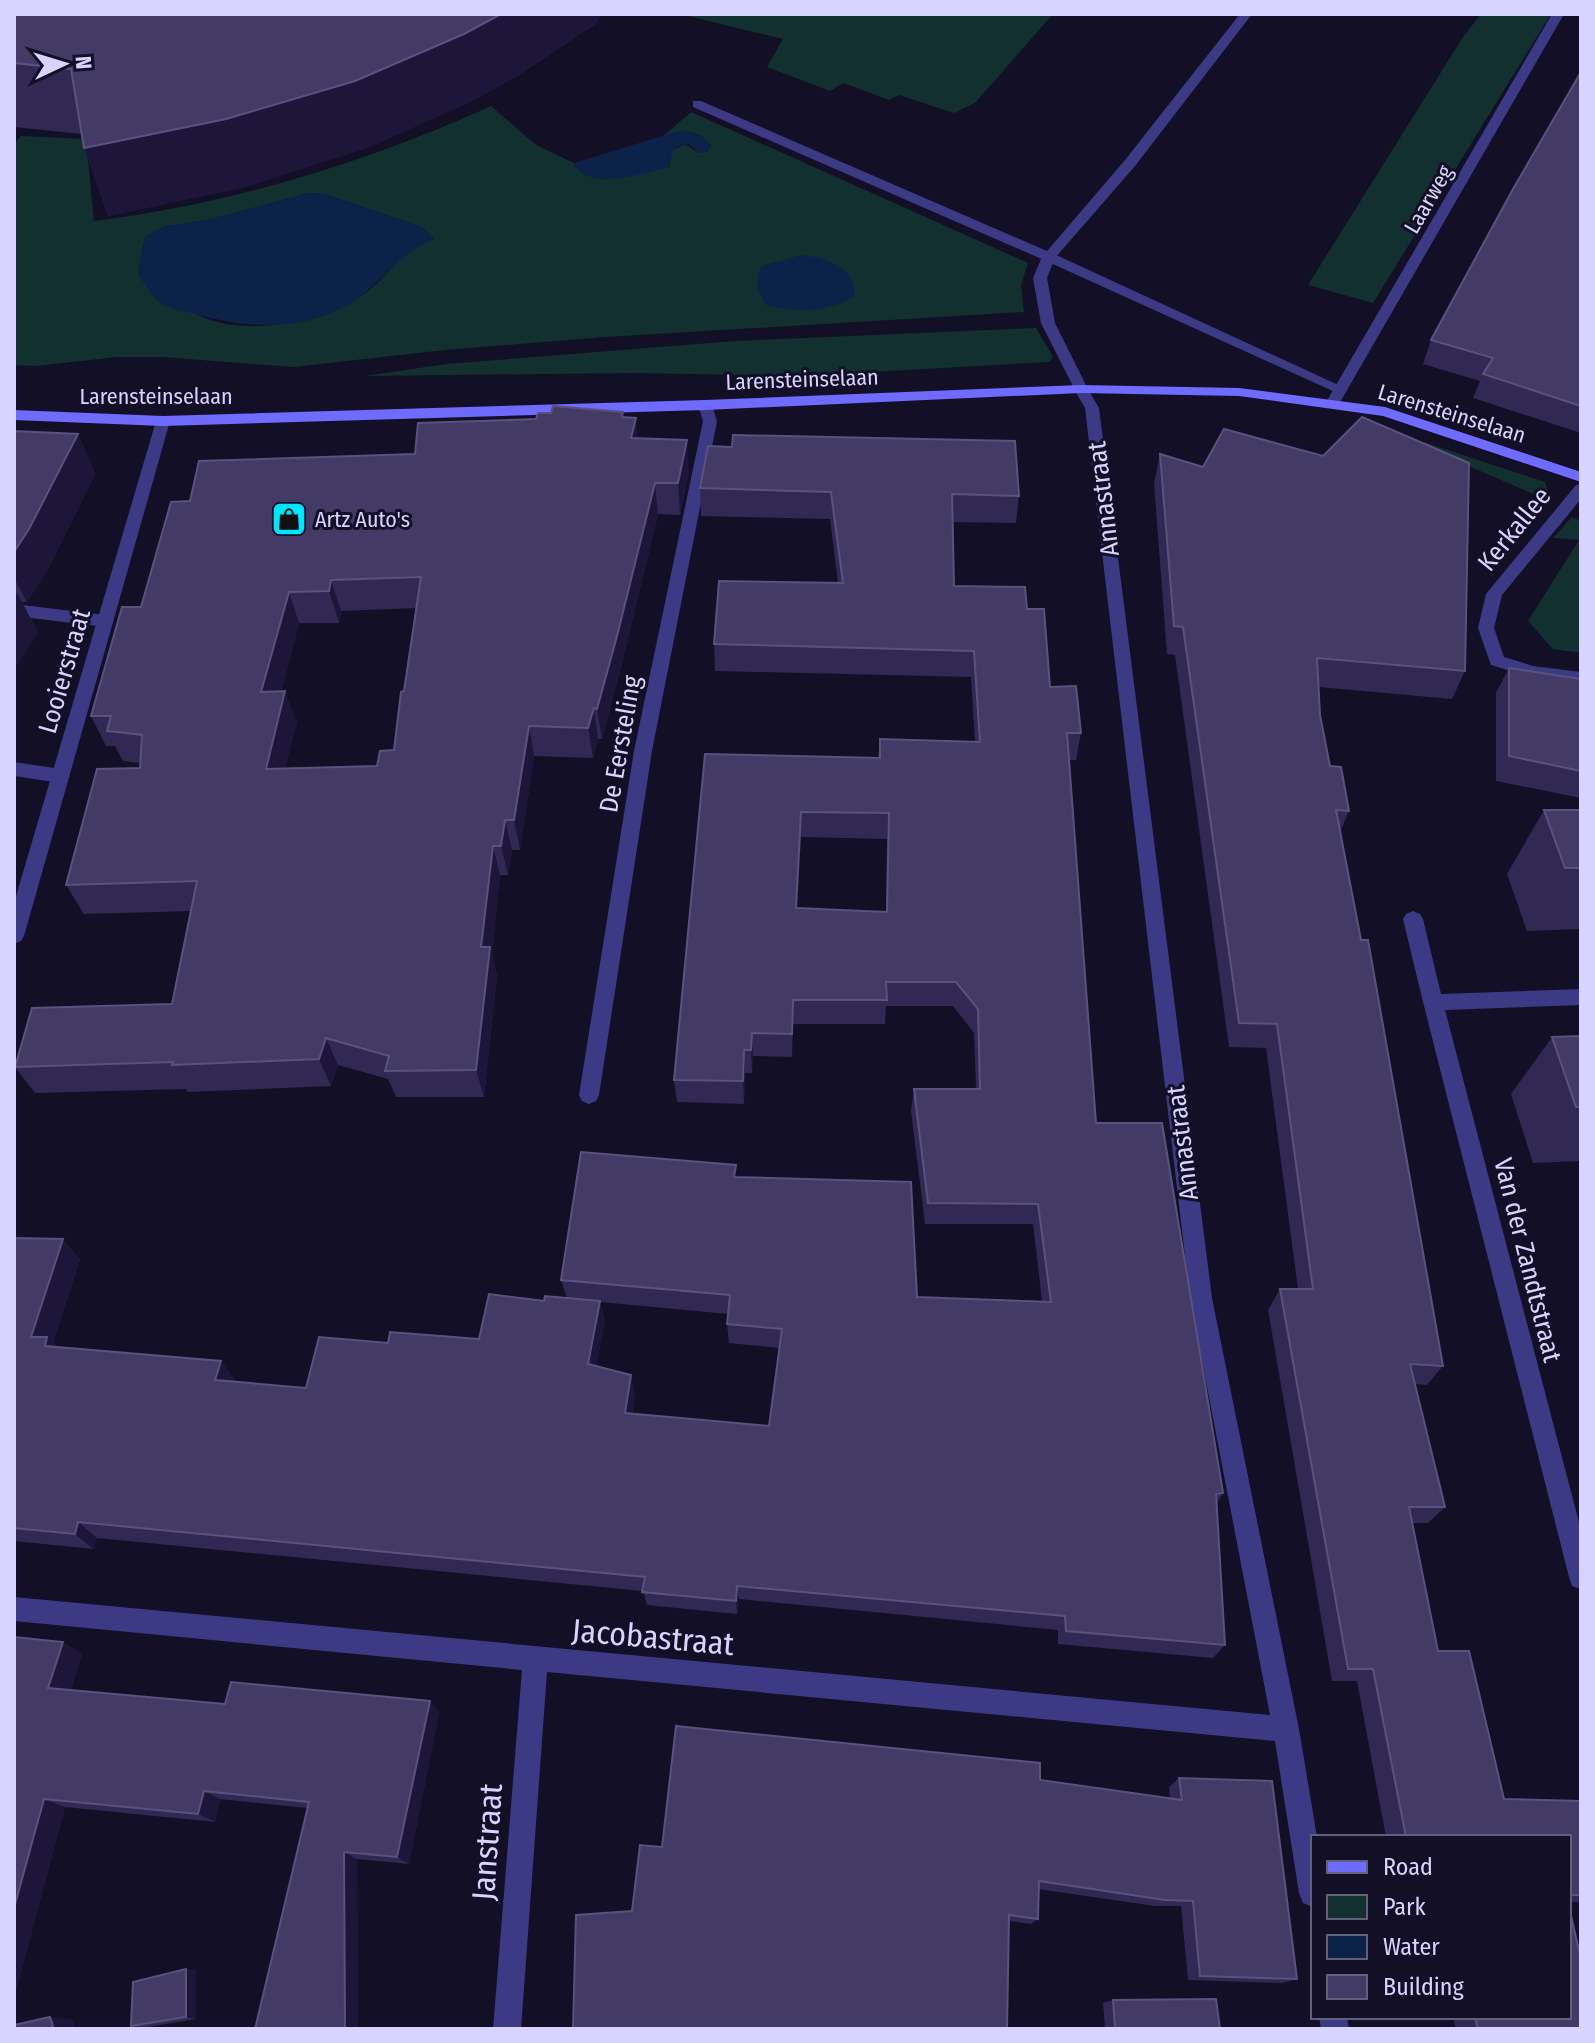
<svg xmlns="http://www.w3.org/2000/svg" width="1595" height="2043" font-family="'Fira Sans Condensed',sans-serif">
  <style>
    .green { fill: #12302f; fill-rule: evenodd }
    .water { fill: #0c2248 }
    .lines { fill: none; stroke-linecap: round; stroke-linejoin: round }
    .service { fill: #3d3a85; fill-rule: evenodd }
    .pedestrian { fill: #3d3a85; fill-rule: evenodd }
    .minor { fill: #3d3a85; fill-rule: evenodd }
    .secondary { fill: #6f6bff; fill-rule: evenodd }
    .wall { fill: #312854; fill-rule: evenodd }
    .shaded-wall { fill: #1d163a }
    .building { fill: #433a66; stroke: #5a527e; stroke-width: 2; fill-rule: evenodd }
    .labels { text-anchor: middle; stroke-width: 6; stroke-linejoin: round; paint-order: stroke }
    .far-street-label { font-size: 22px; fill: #d9d4ff; stroke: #130f26 }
    .far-poi-label { font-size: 22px; fill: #d9d4ff; stroke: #130f26; text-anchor: start }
    .street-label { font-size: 26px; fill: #d9d4ff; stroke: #130f26 }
    .near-street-label { font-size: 32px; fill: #d9d4ff; stroke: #130f26 }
  </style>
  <rect width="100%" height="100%" fill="#130f26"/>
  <!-- green -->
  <g class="green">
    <path d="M680,14h373l-78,89 -21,10 -55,-18 -10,5 -46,-17 -13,8 -63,-24 16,-28z"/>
    <path d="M1481,14h70l-178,289 -65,-18 155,-248z"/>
    <path d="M491,106l45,39 38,18 2,5 93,-1 3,-17 13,-6 14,9 7,-1 5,-6c-13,-18 -31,-16 -49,-9l29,-25 337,151 -7,22 3,27 -419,25 -160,13 -152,17 -130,-10h-46l-81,9 -22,-1v-221l7,-8 65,3 8,82c136,-17 272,-58 397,-115zM309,193l15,1 97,33 13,12c-38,14 -44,38 -73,57 -44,27 -119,43 -167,17 -19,-11 -37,-26 -56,-39l7,-37 18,-10 49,-8z"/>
    <path d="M1036,328l17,29 -4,5 -249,14 -169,-3 -266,3 81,-12 289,-23z"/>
    <path d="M1408,437l137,45 7,20 -146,-63z"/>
    <path d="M1572,517l9,4v132l-28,-4 -25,-28 51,-81 -26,-2z"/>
  </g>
  <!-- water -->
  <g class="water">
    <path d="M678,131c13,0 25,4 33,15l-5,6 -7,1 -10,-9c-16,0 -18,8 -20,23 -25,5 -80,27 -95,-4z"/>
    <path d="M309,193l15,1 97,33 13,12c-34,13 -44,35 -72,56 -48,37 -111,35 -166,19 -11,-3 -26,-4 -35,-11 -10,-7 -16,-19 -23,-29l7,-37 18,-10 49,-8z"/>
    <path d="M802,255c26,4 51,10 53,40 -25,18 -60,18 -89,10 -9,-14 -12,-25 -4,-39z"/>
  </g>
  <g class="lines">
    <!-- service -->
    <g class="service">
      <path d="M1240,14h12l-117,152 -80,92 -8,20 8,45 33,66 -7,4 -5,-1 -35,-69 -8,-45 9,-21 83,-97z"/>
      <path d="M14,604l92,11 8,6 -8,6 -92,-11z"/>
      <path d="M14,762l47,7 9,7 -9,7 -47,-7z"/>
    </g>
    <!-- pedestrian -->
    <path class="pedestrian" d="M693,101h8l353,153 293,135 -7,4 -5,-1 -291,-132 -351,-153z"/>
    <!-- minor -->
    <g class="minor">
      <path d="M1552,14h12l-225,390 -2,3h-10l-2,-3z"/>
      <path d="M1081,385l5,1 13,22 113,890 87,431 18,108h-4v70l-10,-4 -4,-10 -24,-152 -728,-69 -26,357h-28l29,-359 -508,-49v-24l1256,118 -80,-417 -105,-890 -11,-19z"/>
      <path d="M705,400l7,5 5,16 -65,330 -53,344 -3,6 -7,3 -7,-3 -3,-6 55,-344 69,-330 -5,-16z"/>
      <path d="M163,416l7,5 -146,515 -3,5 -7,3v-41l142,-482z"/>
      <path d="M1581,484v15l-79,96 -8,33 10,29 29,9 48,6v12l-48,-6 -42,-13 -13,-37 8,-34 90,-109z"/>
      <path d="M1413,911l7,3 3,5 18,75 140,-5v16l-136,5 136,520v59l-9,-3 -3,-9 -146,-575 -20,-83 3,-5z"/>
      <path d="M1319,2017h28l2,12h-28z"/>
    </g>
    <!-- secondary -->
    <path class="secondary" d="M1081,385l158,3 146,19 196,65v10l-198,-66 -144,-20 -158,-3 -376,17 -542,16 -149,-6v-10l149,6 542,-16z"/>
  </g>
  <!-- wall -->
  <g class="wall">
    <path d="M14,14h588l-7,10 -73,49 -48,27 -105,47 -124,40 -137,29 -27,-82 -67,-7z"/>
    <path d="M1581,72v361l-108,-35 7,-17 -57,-17 8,-24z"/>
    <path d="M624,417l13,21 52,34 -9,43 -22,-1 -37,153 -19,72h-4l-5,19 -59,-2 -14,94h-8l-4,25h-8l-8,79 5,22 -13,121h-88l-8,-18 -50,-14 -7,21 -143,6 -2,-3 -151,4 -20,-26 157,-63 19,-93 -107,3 -18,-29 74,-117v-5l-17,-2 -8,-15h-9l-15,-30 99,-215 225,-47zM416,608l-12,83 -10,59 -17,16 -92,2 12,-46 -16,-30 18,-69h40l2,-12z"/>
    <path d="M14,431l64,3 17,40 -47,95 -21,33h-5l16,30 -24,37z"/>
    <path d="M1160,454l305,217 -13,28 -133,-12 1,28 10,51 19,45 -9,21 103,534 -16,19 -12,-1 30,123 -17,16h-16l26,128 66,148 77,2v101h-12v-65h-183l-29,-156h-25l-64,-371 12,-21h18l-32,-241 -37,-1 -54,-392 -8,-1 -13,-171z"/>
    <path d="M700,488l319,8 -3,27 -63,-1 1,64 73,23 23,78 31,46 -5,27h-7l27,363 127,370 -6,10 8,142 -12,13 -155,-14v-14l-319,-31 -2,15 -90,-9 -4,-14 -546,-53 -4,11 -79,-8v-303l66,21 -27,84 4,4 178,32v3l71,6 82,-45 91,-4 65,-38 23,-3 -6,-18 176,-103 180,120 125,4 -9,-77h-108l-14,-113 3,-22h62l-2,-56 -21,-27h-67l-1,18h-92l-1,33 -39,-1 -1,17h-7l-1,31 -67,-2 -3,-22 31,-326 173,4 2,-19 95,3 -4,-65 -256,-6 -1,-27 124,-61 -8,-64 -129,-3zM801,837l86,2 -1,73 -89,-4zM600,1302l128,12 -1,10 2,19 50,5 -10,78 -137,-12 3,-21 -39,-27 9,-45z"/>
    <path d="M1509,668l72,11v119l-85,-17v-88z"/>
    <path d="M1544,810h37v119l-54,2 -20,-57z"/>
    <path d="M1581,1036v125l-48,2 -22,-69 41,-57z"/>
    <path d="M14,1637l68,17 -11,36 154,14 214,8 -30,152 -52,-5 1,170 -51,-221 -87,-9 -5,23 -150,-15 -51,191z"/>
    <path d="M1179,1778l118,201 -15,4 -94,-3 -7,-74h-26l-117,-17v30l-7,5 -22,-3 -377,-10 30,-64 378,-67 130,18 -1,-11z"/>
    <path d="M186,1969l10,2v48l-54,9 -11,-2z"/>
    <path d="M1113,2000l107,29h-115l-2,-26z"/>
    <path d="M1453,2017h116l12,12h-125z"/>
  </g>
  <!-- shaded-wall -->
  <g class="shaded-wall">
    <path d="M501,14h101l-7,10 -73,49 -48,27 -105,47 -124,40 -137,29 -24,-68z"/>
    <path d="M636,418l3,32 -8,-12z"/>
    <path d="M78,434l17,40 -47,95 -21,33 -13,-24v-26z"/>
    <path d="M687,440l2,32 -9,43 -2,-32z"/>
    <path d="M655,483l3,31 -37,153 -19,72 -5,-30z"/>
    <path d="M331,580l10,31 -2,12 -10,-32z"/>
    <path d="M289,592l10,31 -26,99 -12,-30z"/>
    <path d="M17,593l21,39 -24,37v-71z"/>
    <path d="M285,691l12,31 -19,77 -12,-30z"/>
    <path d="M594,708l4,31 -5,19 -5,-30z"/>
    <path d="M529,726l5,30 -14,94 -6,-30z"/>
    <path d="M801,812v25l-5,96v-25z"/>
    <path d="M505,820l7,30 -4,25 -7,-29z"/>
    <path d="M493,846l7,29 -8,79 5,22 -13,121 -8,-27 5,-123z"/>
    <path d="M752,1033l1,23 -1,17 -1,-23z"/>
    <path d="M326,1038l12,27 -7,21 -12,-27z"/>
    <path d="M744,1050l1,23 -1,31 -1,-23z"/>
    <path d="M63,1239l17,20 -27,84 13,13 -3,8 -32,-27z"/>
    <path d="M600,1301l5,20 -12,61 -5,-18z"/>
    <path d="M221,1361l14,18 -6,19 -14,-18z"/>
    <path d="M631,1375l4,18 -5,37 -5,-17z"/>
    <path d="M78,1522l19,16 -4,11 -18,-15z"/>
    <path d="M737,1586l2,13 -2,15 -1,-13z"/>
    <path d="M63,1642l19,12 -14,46 -20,-12z"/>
    <path d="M430,1701l9,11 -30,152 -12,-7z"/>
    <path d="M204,1791l16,8 -5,23 -17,-8z"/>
    <path d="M44,1799l21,8 -51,191v-90z"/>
    <path d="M344,1852l13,7 1,170h-13z"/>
    <path d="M186,1969l10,2v48l-10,-2z"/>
    <path d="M50,2017l22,3 4,8 -28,1z"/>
  </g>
  <!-- building -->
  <g class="building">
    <path d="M14,14h487l-37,20 -109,47 -129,38 -142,29 -13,-79 -57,-6z"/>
    <path d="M1581,72v334l-98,-32 10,-16 -62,-18 82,-151z"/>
    <path d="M553,406l70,6 -1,5 14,1 -5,20 56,2 -9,43h-23l-38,153 -20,73 -3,-1 -6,20 -59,-2 -15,94h-9l-4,26h-8l-12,101h9l-14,123 -91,1 4,-15 -63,-18 -7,21 -147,6 1,-3 -158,5 17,-59 140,-4 25,-123 -131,4 31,-116 43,-1 2,-33 -35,-4 4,-15h-20l31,-109h19l30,-105 19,-1 9,-40 216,-7 3,-31 118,-4 2,-6h13zM421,577l-17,114 -3,1 -7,58 -14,1 -3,15 -111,3 19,-78 -24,1 28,-100 40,-1 2,-11z"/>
    <path d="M1362,417l107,46 -4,208 -148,-13 3,57 10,51 11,1 8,44 -13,-1 25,130h7l75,426 -33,-2 35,143h-36l29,144h31l35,148 77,2v94h-12v-58h-163l-33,-168h-25l-68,-380h33l-36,-265 -38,-1 -56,-396 -9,-1 -14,-172 43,13 21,-38 99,27z"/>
    <path d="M14,431l64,3 -49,95 -15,23z"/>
    <path d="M733,435l282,6 4,55 -67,-2 2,92 71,1 2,22h17l6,78 26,-1 5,47h-14l29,390h66l61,370 -7,1 9,151 -159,-14 -1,-15 -328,-30 -1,15 -94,-9 3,-15 -567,-55 -3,12 -61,-6v-290l49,1 -32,98h16l-2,9 176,15 -6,19 91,8 13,-51 69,6 2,-11 89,7 10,-45 55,7 1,-5 55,5 -12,63 43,11 -6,38 144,13 13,-97 -55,-5 3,-29 -169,-15 20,-128 155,13 -2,12 177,5 6,115 134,5 -13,-98 -110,-1 -14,-114h66l-2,-80 -22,-27h-70l1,18h-94l-1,34 -40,-1 -1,17h-7l-1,31 -69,-1 31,-326 175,4v-19l100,3 -6,-91 -260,-7 5,-63 124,2 -12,-91 -131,-4 8,-42 24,1zM801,812l88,1 -2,99 -91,-4z"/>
    <path d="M1509,668l72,11v92l-72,-15z"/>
    <path d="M1544,810h37v58h-16z"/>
    <path d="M1581,1036v71h-5l-24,-70z"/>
    <path d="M14,1637l49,5 -15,46 177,16 6,-22 199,19 -33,156 -53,-5 1,177h-90l54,-227 -105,-11 -6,23 -154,-15 -30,109z"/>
    <path d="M676,1726l364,37v17l142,20 -3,-22 93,3 25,198 -97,-3 -7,-75 -28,-1 -126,-19 -1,38 -29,-4 -2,114h-434l3,-114 56,-4 8,-66 22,2z"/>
    <path d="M1569,1907l12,52v70h-103l-3,-12h94z"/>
    <path d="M186,1969v48l-55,9 2,-44z"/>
    <path d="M1216,1999l4,30h-105l-2,-29z"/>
    <path d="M50,2017l3,9 -5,3h-34v-4z"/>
  </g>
  <!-- icons -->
  <defs>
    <g id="shop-square" transform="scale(1.8)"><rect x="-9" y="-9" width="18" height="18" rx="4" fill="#00e5ff" stroke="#130f26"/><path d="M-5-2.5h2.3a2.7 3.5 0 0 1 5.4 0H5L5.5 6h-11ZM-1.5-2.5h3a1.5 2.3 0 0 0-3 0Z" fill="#111"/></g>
  </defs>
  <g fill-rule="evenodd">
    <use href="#shop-square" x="289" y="519"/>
  </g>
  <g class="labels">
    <!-- far-street labels -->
    <g class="far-street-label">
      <text transform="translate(1428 199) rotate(-60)" y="8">Laarweg</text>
      <text transform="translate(802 379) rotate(-2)" y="8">Larensteinselaan</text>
      <text x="156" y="404">Larensteinselaan</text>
      <text transform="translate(1452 413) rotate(17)" y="8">Larensteinselaan</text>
    </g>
    <!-- far-poi labels -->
    <g class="far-poi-label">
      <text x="315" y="527">Artz Auto's</text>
    </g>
    <!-- street labels -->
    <g class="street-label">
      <text transform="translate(1103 499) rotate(-97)" y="9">Annastraat</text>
      <text transform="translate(1514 529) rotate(-51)" y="9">Kerkallee</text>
      <text transform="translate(64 671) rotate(-74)" y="9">Looierstraat</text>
      <text transform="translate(620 744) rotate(-80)" y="9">De Eersteling</text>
      <text transform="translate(1182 1143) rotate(-97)" y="9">Annastraat</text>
      <text transform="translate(1528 1260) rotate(76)" y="9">Van der Zandtstraat</text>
    </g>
    <!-- near-street labels -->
    <g class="near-street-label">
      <text transform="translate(653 1637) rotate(5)" y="11">Jacobastraat</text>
      <text transform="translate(487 1842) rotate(-86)" y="11">Janstraat</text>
    </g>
  </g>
  <!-- border -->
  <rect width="1595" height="2043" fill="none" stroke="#d9d4ff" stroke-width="32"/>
  <!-- legend -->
  <rect x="1311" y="1835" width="260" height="184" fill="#130f26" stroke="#625e7d" stroke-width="2"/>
  <rect x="1327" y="1861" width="40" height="12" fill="#6f6bff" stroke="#625e7d" stroke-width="2"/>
  <text x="1383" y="1875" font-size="24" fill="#d9d4ff">Road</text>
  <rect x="1327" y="1895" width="40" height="24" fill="#12302f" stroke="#625e7d" stroke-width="2"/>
  <text x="1383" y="1915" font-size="24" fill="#d9d4ff">Park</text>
  <rect x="1327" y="1935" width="40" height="24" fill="#0c2248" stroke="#625e7d" stroke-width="2"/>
  <text x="1383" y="1955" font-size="24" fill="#d9d4ff">Water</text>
  <rect x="1327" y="1975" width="40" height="24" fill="#433a66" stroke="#625e7d" stroke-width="2"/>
  <text x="1383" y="1995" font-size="24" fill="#d9d4ff">Building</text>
  <!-- north arrow -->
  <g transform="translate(64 64) rotate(86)" stroke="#130f26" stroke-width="6" paint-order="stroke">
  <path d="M0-6L14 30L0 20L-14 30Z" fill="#d9d4ff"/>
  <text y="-12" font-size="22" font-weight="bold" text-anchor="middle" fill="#d9d4ff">N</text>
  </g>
</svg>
